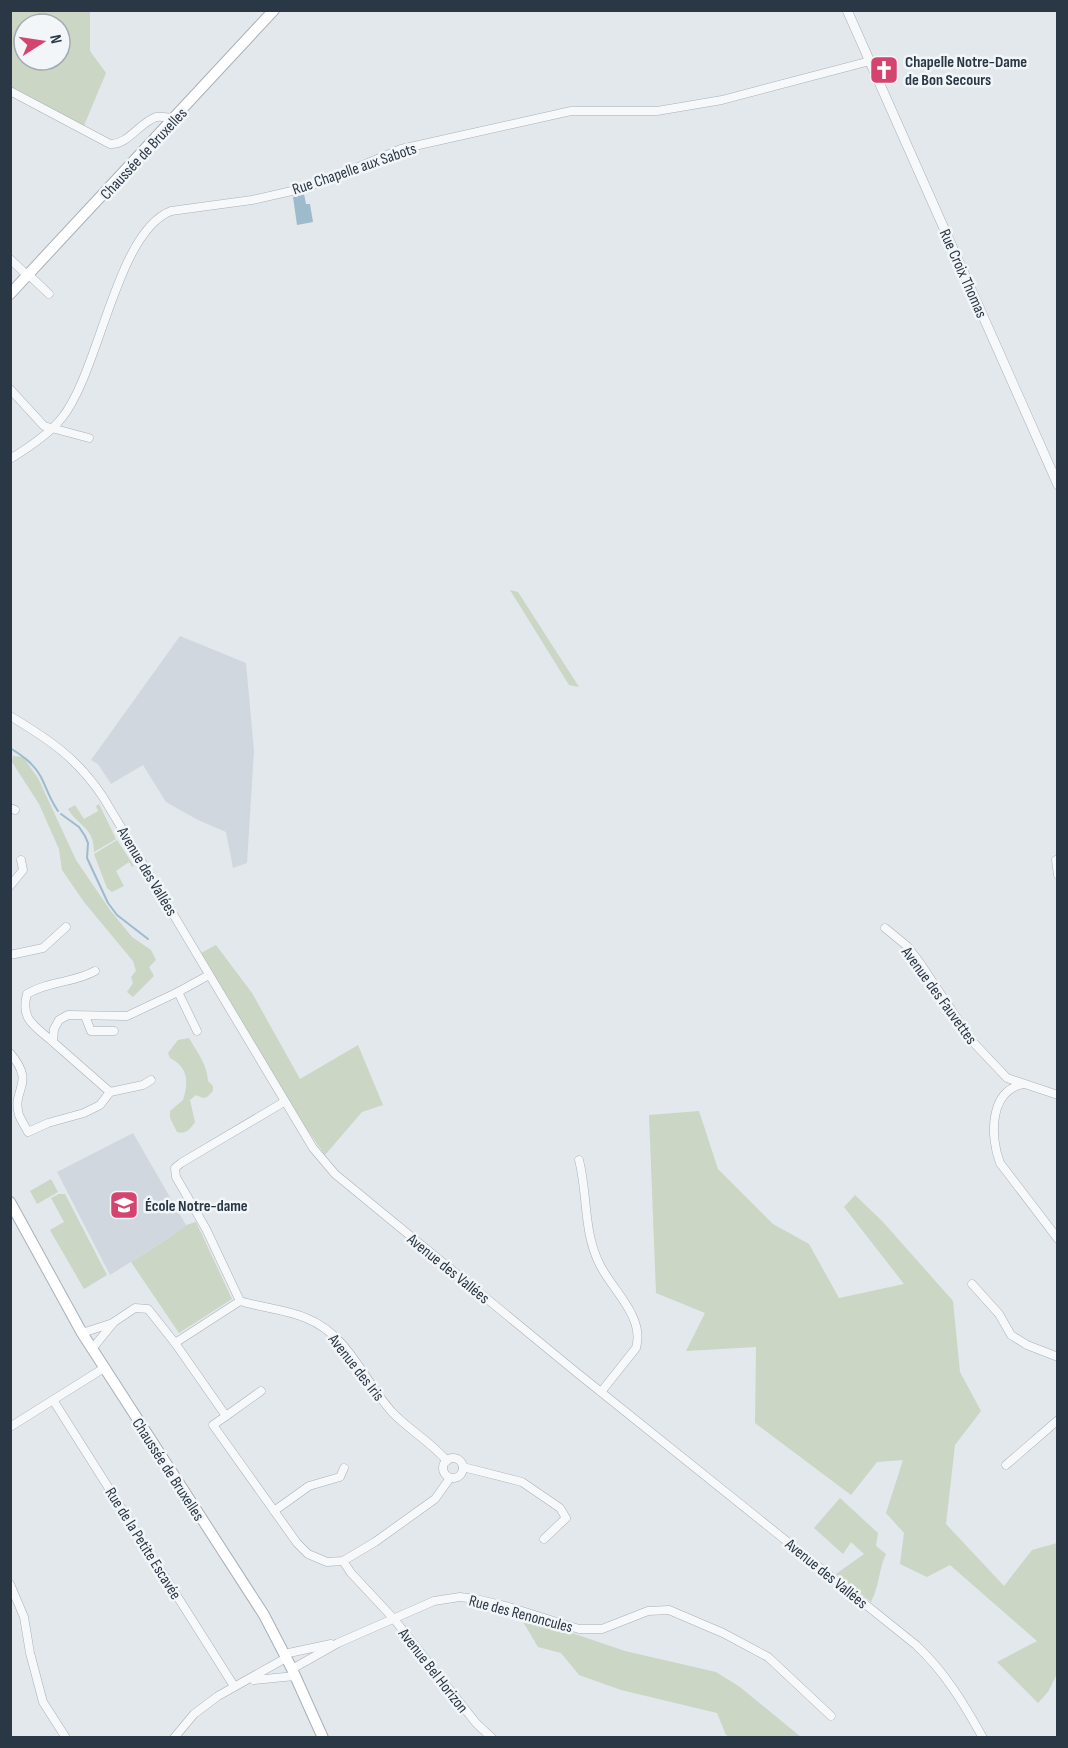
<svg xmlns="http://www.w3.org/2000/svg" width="1068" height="1748" font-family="'Sofia Sans Condensed',sans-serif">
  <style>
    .built { fill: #d1d7de }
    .green { fill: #cbd6c4; fill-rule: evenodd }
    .water { fill: #9dbbcd }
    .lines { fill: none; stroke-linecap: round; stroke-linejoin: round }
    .stream { stroke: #9dbbcd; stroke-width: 2 }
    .minor-casing { stroke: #a8b0b7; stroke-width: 9 }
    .tertiary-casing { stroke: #a8b0b7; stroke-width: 10 }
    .secondary-casing { stroke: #a8b0b7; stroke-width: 12 }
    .minor { stroke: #f6f8fa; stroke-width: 8 }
    .tertiary { stroke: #f6f8fa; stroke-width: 9 }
    .secondary { stroke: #fff; stroke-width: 10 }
    .labels { text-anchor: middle; stroke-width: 5; stroke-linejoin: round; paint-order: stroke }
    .poi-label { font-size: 16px; font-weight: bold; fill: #2a3845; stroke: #f3f6f9; text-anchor: start }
    .street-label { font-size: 16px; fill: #2a3845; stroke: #f3f6f9 }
  </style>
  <rect width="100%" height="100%" fill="#e3e8ec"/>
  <!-- built -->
  <g class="built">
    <path d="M180,636l66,27 8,88 -7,112 -14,5 -7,-36 -28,-12 -32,-18 -23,-37 -32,19 -13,-20 -7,-4z"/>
    <path d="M133,1133l53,92 -17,13 -59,37 -53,-103z"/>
  </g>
  <!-- green -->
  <g class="green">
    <path d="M11,11h79v40l16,22 -23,55 -72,-41zM24,24h36v36h-36z"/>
    <path d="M510,590l8,2 61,95 -10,-2z"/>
    <path d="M13,756l10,1 15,21 38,82 34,50 22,27 19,13 5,10 -7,7 5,9 -21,21 -6,-5 6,-9 -2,-6 5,-6 -3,-10 -49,-59 -22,-32 -3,-21 -20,-45 -27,-42z"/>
    <path d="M99,804l17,35 -22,13c0,-25 -15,-25 -26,-43l7,-4 9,14 14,-8 -2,-5z"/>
    <path d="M117,840l17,26 -2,1 -3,-5 -13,9 8,15 -12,6 -5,-4 -13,-34z"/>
    <path d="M216,945l36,48 48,86 58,-34 25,60 -21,7 -37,43 -19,-27 -105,-175z"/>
    <path d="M189,1038c8,14 18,26 19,43l5,5v5l-6,6 -4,1 -7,-3 -6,5 5,22c-4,6 -9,13 -18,10l-7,-14v-7l13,-11c6,-18 5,-33 -13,-42l-2,-5 10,-13z"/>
    <path d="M699,1111l19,58 55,55 36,20 30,54 65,-14 -60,-77 11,-12 28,27 70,79 7,71 21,39 -26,34 -9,79 58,62 28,-36 25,-7v131l-9,18 -10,11 -41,-41 40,-21 -87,-76 -23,12 -27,-13 4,-31 -18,-20 17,-53 -26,2 -26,33 -96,-72 1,-76 -70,4 19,-38 -49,-20 -7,-178z"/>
    <path d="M51,1179l7,13 -21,12 -7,-13z"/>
    <path d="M59,1194h6l42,81 -23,14 -34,-59 14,-8 -13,-24z"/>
    <path d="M196,1222l36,77 -53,34 -48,-71 38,-24 17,-13z"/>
    <path d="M840,1498l38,35 -2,13 10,8c-8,17 -6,30 -15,48l-35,-28 28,-20 -13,-12 -8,12 -29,-26z"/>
    <path d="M519,1615l106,36 91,21 24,15 61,50h-71l-4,-2 -9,-22 -96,-23 -42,-15 -18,-22 -23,-6z"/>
  </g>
  <!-- water -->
  <path class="water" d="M304,194l2,10h4l3,18 -16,3 -4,-28z"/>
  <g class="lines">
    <!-- stream -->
    <g class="stream">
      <path d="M10,748c13,8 24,16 31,29 6,12 9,23 17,34"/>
      <path d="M61,814l18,13 6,9 3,7 -1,15 21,45 9,12 31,24"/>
    </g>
    <!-- minor casing -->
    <g class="minor-casing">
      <g id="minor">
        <path d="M10,91l100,53c18,1 29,-21 46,-27 6,-1 14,1 20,1"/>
        <path d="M10,259l18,17"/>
        <path d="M29,275l20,19"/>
        <path d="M10,389l34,37 45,12"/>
        <path d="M10,459c18,-11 38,-24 51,-40 39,-47 55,-187 110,-208l81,-11 44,-10 32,-10 73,-31 170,-38h86l65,-11 148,-39"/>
        <path d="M10,716c40,24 67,42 93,81l210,351 22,26 241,198 340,273c29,27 48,59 67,93"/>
        <path d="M10,808l5,2"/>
        <path d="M1056,860l2,15"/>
        <path d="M10,886l13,-16 -2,-10"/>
        <path d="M885,928l22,18 13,17 52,78 35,37 51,17"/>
        <path d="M10,955l33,-7 23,-21"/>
        <path d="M178,992l19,39"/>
        <path d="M85,1016l6,15h23"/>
        <path d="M53,1042c-18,-16 -33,-22 -26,-48 21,-13 47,-11 68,-23"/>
        <path d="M10,1053c27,32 1,35 9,62 2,5 6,11 9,17l20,-9 36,-10 16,-8 10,-13 -57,-50 1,-13 5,-9 9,-5 59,1 51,-24 31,-17"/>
        <path d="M1023,1084c-34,7 -33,53 -23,79l58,76"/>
        <path d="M110,1092l33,-7 8,-5"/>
        <path d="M284,1102l-103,61 -6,5 1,9 30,52 34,72c22,7 45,8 66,17 43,17 57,62 86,94 17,18 39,30 55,49"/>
        <path d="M579,1160c9,35 4,72 21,105 13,26 45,52 36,83l-35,44"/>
        <path d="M972,1284l27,30 12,21 16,10 31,12"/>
        <path d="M82,1333l31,-10"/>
        <path d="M175,1343l65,-42"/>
        <path d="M92,1349l22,-27 21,-14 13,1 27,34 51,73 -13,9 84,118 11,11 19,8 16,-1 32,-19 60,-43 15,-21"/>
        <path d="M53,1400l181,286"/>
        <path d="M226,1416l35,-25"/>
        <path d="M10,1427l94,-59"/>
        <circle cx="453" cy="1468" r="10"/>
        <path d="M1006,1465l52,-45"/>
        <path d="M463,1467l59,15 38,26 6,10 -22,21"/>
        <path d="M274,1511l35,-25 31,-9 4,-9"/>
        <path d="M343,1561l8,12 43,46 82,104 16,15"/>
        <path d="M10,1584l14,33 6,36 13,49 23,36"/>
        <path d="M284,1654l47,-10"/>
        <path d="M292,1669l46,-26 96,-42 26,-4 16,2 33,8 70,22h23l46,-18 21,-1 54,23 45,24 63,59"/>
        <path d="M254,1680l41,-4"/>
        <path d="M174,1738l20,-24 24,-18 68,-38"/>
      </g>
    </g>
    <!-- tertiary casing -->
    <g class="tertiary-casing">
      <path id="tertiary" d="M847,10l211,475"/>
    </g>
    <!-- secondary casing -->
    <g class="secondary-casing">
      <g id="secondary">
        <path d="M10,294l264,-284"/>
        <path d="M10,1202l72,131 182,282 28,54 31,69"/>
      </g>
    </g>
    <!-- minor -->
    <use href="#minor" class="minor"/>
    <!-- tertiary -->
    <use href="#tertiary" class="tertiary"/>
    <!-- secondary -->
    <use href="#secondary" class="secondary"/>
  </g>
  <!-- icons -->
  <defs>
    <g id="church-square" transform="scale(1.5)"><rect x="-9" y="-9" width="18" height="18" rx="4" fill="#d5446f" stroke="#f3f6f9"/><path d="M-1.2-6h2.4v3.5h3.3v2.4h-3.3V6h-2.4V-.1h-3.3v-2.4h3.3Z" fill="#fff"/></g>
    <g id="school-square" transform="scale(1.5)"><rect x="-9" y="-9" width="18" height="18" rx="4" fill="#d5446f" stroke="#f3f6f9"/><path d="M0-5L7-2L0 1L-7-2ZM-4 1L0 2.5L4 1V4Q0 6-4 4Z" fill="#fff"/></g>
  </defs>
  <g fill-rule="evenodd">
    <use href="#church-square" x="884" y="70"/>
    <use href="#school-square" x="124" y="1205"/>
  </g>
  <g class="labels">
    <!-- poi labels -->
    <g class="poi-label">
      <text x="905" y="67">Chapelle Notre-Dame<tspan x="905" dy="18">de Bon Secours</tspan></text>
      <text x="145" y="1211">École Notre-dame</text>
    </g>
    <!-- street labels -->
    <g class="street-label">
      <text transform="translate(143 153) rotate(-47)" y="6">Chaussée de Bruxelles</text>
      <text transform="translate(354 168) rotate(-19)" y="6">Rue Chapelle aux Sabots</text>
      <text transform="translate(964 273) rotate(66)" y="6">Rue Croix Thomas</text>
      <text transform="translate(148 871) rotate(59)" y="6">Avenue des Vallées</text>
      <text transform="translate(940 995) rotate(54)" y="6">Avenue des Fauvettes</text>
      <text transform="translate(449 1268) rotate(39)" y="6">Avenue des Vallées</text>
      <text transform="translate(357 1367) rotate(52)" y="6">Avenue des Iris</text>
      <text transform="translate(169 1469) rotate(57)" y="6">Chaussée de Bruxelles</text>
      <text transform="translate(144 1543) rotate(58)" y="6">Rue de la Petite Escavée</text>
      <text transform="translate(827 1573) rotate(39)" y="6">Avenue des Vallées</text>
      <text transform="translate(521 1613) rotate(15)" y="6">Rue des Renoncules</text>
      <text transform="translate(434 1670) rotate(52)" y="6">Avenue Bel Horizon</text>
    </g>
  </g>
  <!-- border -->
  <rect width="1068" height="1748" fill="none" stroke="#2a3845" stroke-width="24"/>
  <!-- north arrow -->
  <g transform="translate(42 42) rotate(78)"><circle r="28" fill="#f3f6f9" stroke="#a3aab1" stroke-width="1.5"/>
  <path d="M0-4.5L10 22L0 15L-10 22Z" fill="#d5446f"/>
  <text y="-9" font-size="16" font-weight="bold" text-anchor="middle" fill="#2a3845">N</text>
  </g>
</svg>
